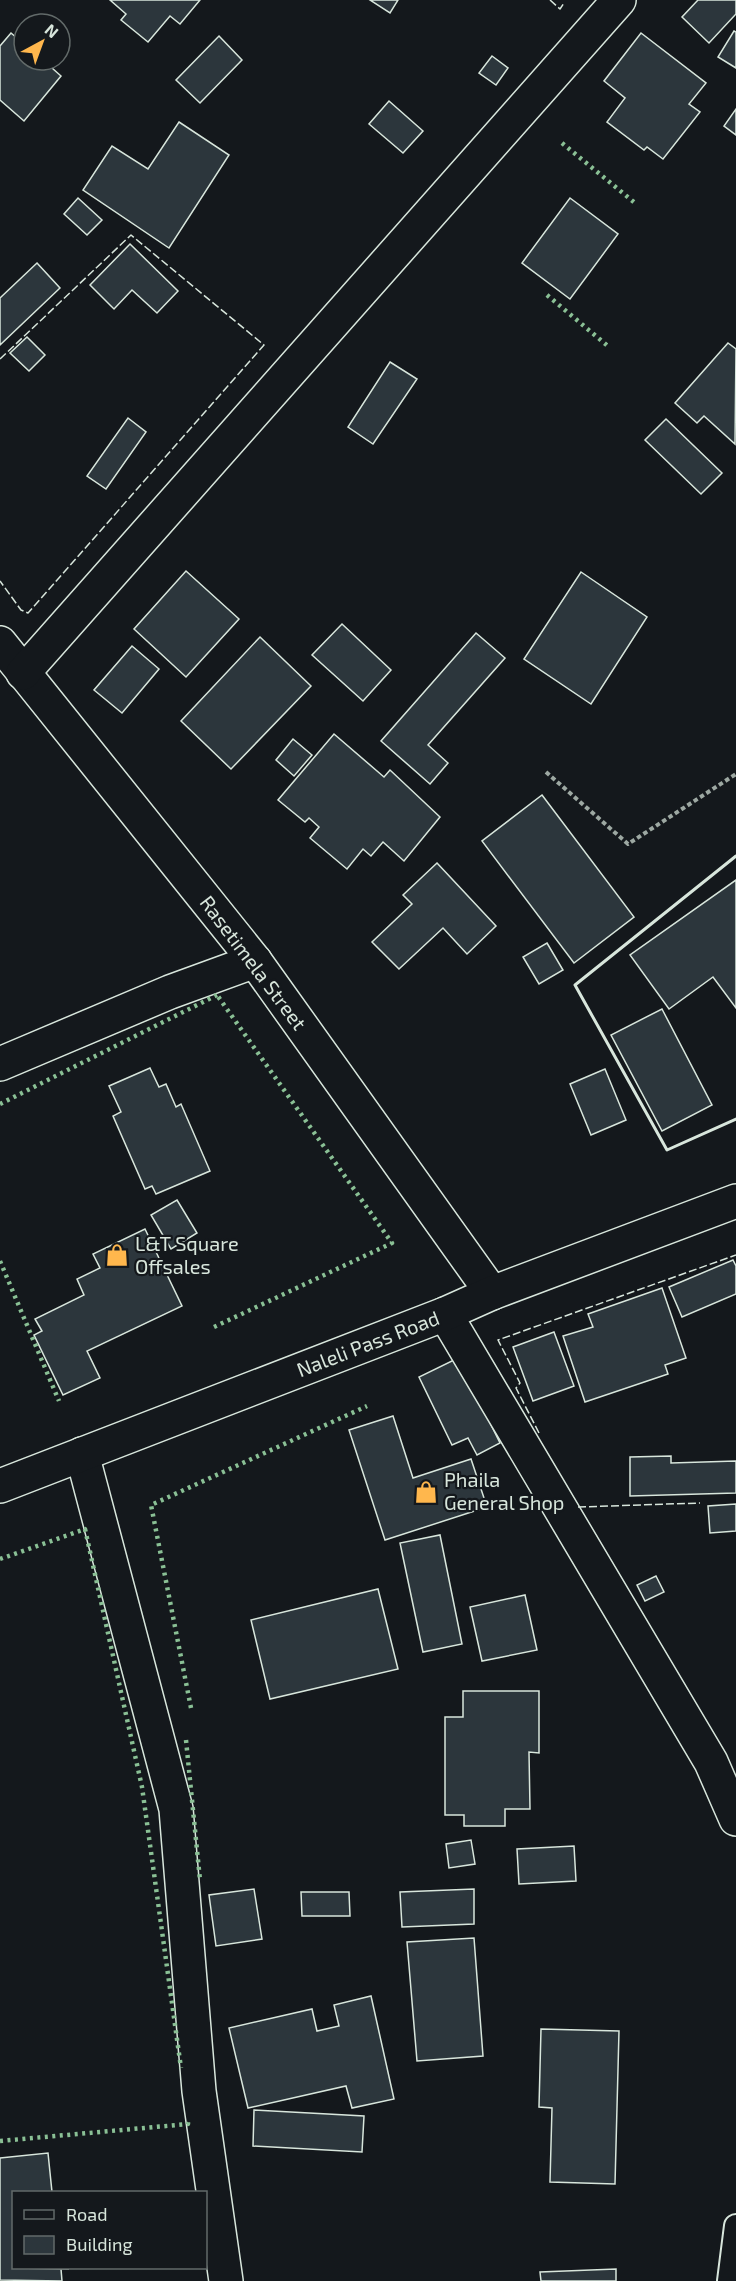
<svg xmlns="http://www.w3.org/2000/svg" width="736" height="2281" font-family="'Exo 2',sans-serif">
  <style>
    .building { fill: #2c363c; stroke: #d8e6dc; stroke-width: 1.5 }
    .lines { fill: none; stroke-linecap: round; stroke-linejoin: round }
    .service-casing { stroke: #d8e6dc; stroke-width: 26 }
    .minor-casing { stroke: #d8e6dc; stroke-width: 36 }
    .secondary-casing { stroke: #d8e6dc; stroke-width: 36 }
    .path { stroke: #9da8a2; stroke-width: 4; stroke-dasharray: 4.5 3; stroke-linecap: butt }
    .service { stroke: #14181c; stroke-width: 22 }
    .minor { stroke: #14181c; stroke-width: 33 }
    .secondary { stroke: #14181c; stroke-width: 33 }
    .hedge { stroke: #8ac095; stroke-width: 4.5; stroke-dasharray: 3 4.5; stroke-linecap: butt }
    .fence { stroke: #d8e6dc; stroke-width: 1.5; stroke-dasharray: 8 3; stroke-linecap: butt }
    .wall { stroke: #d8e6dc; stroke-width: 3 }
    .labels { text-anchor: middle; stroke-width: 4.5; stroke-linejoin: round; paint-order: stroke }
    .street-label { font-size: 20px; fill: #d8e6dc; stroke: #14181c }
    .poi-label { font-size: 20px; fill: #d8e6dc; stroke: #14181c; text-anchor: start }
  </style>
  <rect width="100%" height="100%" fill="#14181c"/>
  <!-- building -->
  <g class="building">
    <path d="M110,0h90l-20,24 -10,-8 -22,26 -27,-22 5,-6z"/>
    <path d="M370,0h28l-8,13z"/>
    <path d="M698,0h38v14l-27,29 -27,-26z"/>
    <path d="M734,31l2,1v36l-18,-11z"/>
    <path d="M11,33l13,11v16h19l18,16 -37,45 -24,-21v-54z"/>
    <path d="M641,33l65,50 -17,21 11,8 -37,47 -16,-12 -3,3 -37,-28 18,-24 -21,-17z"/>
    <path d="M219,36l23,24 -42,43 -24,-23z"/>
    <path d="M492,56l16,12 -12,17 -17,-12z"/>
    <path d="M389,101l34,30 -20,22 -34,-29z"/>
    <path d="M736,109v26l-12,-9z"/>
    <path d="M179,122l50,33 -60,93 -86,-58 29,-44 36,23z"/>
    <path d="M78,198l24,22 -15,15 -23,-21z"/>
    <path d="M570,198l48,36 -48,65 -48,-36z"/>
    <path d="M130,244l48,47 -21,22 -25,-23 -18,19 -24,-24z"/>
    <path d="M37,263l23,25 -60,57v-47z"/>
    <path d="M27,337l18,18 -16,16 -19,-18z"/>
    <path d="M728,343l8,6 -1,95 -31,-28 -7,7 -22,-20z"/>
    <path d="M390,362l27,17 -44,65 -25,-17z"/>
    <path d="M128,418l18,14 -40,57 -19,-13z"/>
    <path d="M666,419l56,54 -21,21 -56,-54z"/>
    <path d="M186,571l53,48 -53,58 -52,-48z"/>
    <path d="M581,572l66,45 -56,87 -67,-45z"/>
    <path d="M342,624l49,46 -28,31 -51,-46z"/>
    <path d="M476,633l29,25 -77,87 20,18 -18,21 -49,-43z"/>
    <path d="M260,637l51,49 -80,83 -50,-48z"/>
    <path d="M132,646l27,23 -37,44 -28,-23z"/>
    <path d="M334,734l50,43 6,-7 50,47 -36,44 -21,-19 -12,14 -8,-7 -16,20 -37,-31 9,-11 -10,-9 -4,4 -27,-22z"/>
    <path d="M293,739l19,16 -18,21 -18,-16z"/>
    <path d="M542,795l92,122 -60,46 -92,-122z"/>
    <path d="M437,863l59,63 -29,28 -24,-26 -44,41 -27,-27 40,-38 -9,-9z"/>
    <path d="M736,880v128l-23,-31 -44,32 -39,-54z"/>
    <path d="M547,943l16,27 -24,14 -16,-27z"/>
    <path d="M662,1009l50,96 -50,26 -51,-96z"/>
    <path d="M150,1068l9,19 7,-3 10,23 5,-3 29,67 -54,23 -4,-8 -7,3 -32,-73 8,-4 -12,-26z"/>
    <path d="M605,1069l21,51 -35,15 -21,-51z"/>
    <path d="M177,1200l20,33 -26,16 -20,-34z"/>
    <path d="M145,1229l37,77 -95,45 13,27 -37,17 -29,-60 8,-4 -7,-12 49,-24 -7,-16 23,-11 -7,-14z"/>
    <path d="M733,1260l3,6v28l-54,23 -13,-30z"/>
    <path d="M662,1288l24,70 -21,7 3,9 -83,28 -22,-66 30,-9 -5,-13z"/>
    <path d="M554,1332l20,54 -41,15 -20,-54z"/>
    <path d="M458,1358l42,85 -23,12 -9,-17 -16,7 -33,-68z"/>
    <path d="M393,1416l20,62 58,-19 16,48 -102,33 -36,-110z"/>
    <path d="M671,1456v7l65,-2v32l-106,3v-39z"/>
    <path d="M736,1504v27l-26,2 -2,-27z"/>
    <path d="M440,1535l22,109 -39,8 -23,-109z"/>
    <path d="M656,1576l8,16 -19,9 -8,-16z"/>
    <path d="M378,1589l20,80 -128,30 -19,-79z"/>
    <path d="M525,1595l12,55 -55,11 -12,-54z"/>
    <path d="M463,1691h76v62l-10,-1 1,57h-25v17h-41v-11h-19v-98h18z"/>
    <path d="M471,1840l4,24 -26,4 -3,-24z"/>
    <path d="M574,1846l2,35 -57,3 -2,-35z"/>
    <path d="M254,1889l8,50 -46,7 -7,-51z"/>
    <path d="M474,1889v35l-72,3 -2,-35z"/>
    <path d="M301,1892h48l1,24h-48z"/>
    <path d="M474,1938l9,118 -66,5 -10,-119z"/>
    <path d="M371,1996l23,103 -42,9 -6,-22 -98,22 -19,-80 83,-19 5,22 22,-5 -5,-21z"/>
    <path d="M541,2029l78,2 -4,153 -65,-2 2,-74 -13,-1z"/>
    <path d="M254,2110l110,6 -2,36 -109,-6z"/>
    <path d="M48,2153l4,39h9h-47v76l55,1h-8l1,12 -62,-1v-122z"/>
    <path d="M616,2269v12h-75l-1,-9z"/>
  </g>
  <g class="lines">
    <!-- service casing -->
    <g class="service-casing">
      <path id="service" d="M729,2281l7,-55"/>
    </g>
    <!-- minor casing -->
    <g class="minor-casing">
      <g id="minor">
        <path d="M0,643l255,318 237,332"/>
        <path d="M23,673l596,-673"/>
        <path d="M0,1064l170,-72 85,-31"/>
        <path d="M445,1314l266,448 25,57"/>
        <path d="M82,1454l94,355 23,282 27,190"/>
      </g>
    </g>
    <!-- secondary casing -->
    <g class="secondary-casing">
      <path id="secondary" d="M0,1486l445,-172 47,-21 244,-92"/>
    </g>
    <!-- path -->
    <path class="path" d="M546,772l82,72 108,-70"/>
    <!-- service -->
    <use href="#service" class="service"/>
    <!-- minor -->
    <use href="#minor" class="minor"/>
    <!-- secondary -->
    <use href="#secondary" class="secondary"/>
    <!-- hedge -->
    <g class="hedge">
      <path d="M562,143l73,60"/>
      <path d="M547,295l62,52"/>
      <path d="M0,1104l217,-109"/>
      <path d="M0,1261l59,140"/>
      <path d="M214,1327l178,-84 -175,-248"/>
      <path d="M0,1559l85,-30 57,258 39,281"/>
      <path d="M191,1708l-40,-203 216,-99"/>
      <path d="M186,1740l14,140"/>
      <path d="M0,2141l188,-17v-3"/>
    </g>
    <!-- fence -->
    <g class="fence">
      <path d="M550,0l10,9 4,-6"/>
      <path d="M0,359l131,-124 133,110 -236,268 -7,-3 -21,-29"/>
      <path d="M539,1433l-23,-45 4,-5 -22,-43 238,-85"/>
      <path d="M578,1507l122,-4"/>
    </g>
    <!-- wall -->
    <path class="wall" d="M736,856l-161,129 92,165 69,-31"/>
  </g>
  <!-- icons -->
  <defs>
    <g id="shop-bare" transform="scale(1.8)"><path d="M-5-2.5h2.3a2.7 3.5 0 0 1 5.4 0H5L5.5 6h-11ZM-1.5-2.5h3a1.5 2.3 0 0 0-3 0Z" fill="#ffb74d" stroke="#14181c" stroke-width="2.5" paint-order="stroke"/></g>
  </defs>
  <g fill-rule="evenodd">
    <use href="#shop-bare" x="117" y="1255"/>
    <use href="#shop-bare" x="426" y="1492"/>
  </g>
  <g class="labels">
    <!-- street labels -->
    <g class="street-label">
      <text transform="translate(253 963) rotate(53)" y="7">Rasetimela Street</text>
      <text transform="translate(368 1344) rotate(-21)" y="7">Naleli Pass Road</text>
    </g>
    <!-- poi labels -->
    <g class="poi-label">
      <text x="135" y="1251">L&amp;T Square<tspan x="135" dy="23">Offsales</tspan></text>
      <text x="444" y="1487">Phaila<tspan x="444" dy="23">General Shop</tspan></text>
    </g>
  </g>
  <!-- legend -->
  <rect x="12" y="2191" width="195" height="78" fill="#14181c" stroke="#626a69" stroke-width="1.5"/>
  <rect x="24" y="2210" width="30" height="9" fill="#14181c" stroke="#626a69" stroke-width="1.5"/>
  <text x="66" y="2221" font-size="18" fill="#d8e6dc">Road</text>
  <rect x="24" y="2236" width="30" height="18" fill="#2c363c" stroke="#626a69" stroke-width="1.5"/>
  <text x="66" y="2251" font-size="18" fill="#d8e6dc">Building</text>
  <!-- north arrow -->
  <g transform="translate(42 42) rotate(41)"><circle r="28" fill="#14181c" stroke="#626a69" stroke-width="1.5"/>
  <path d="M0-4.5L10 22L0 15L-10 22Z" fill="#ffb74d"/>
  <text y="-9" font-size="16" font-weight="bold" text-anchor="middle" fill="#d8e6dc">N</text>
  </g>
</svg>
